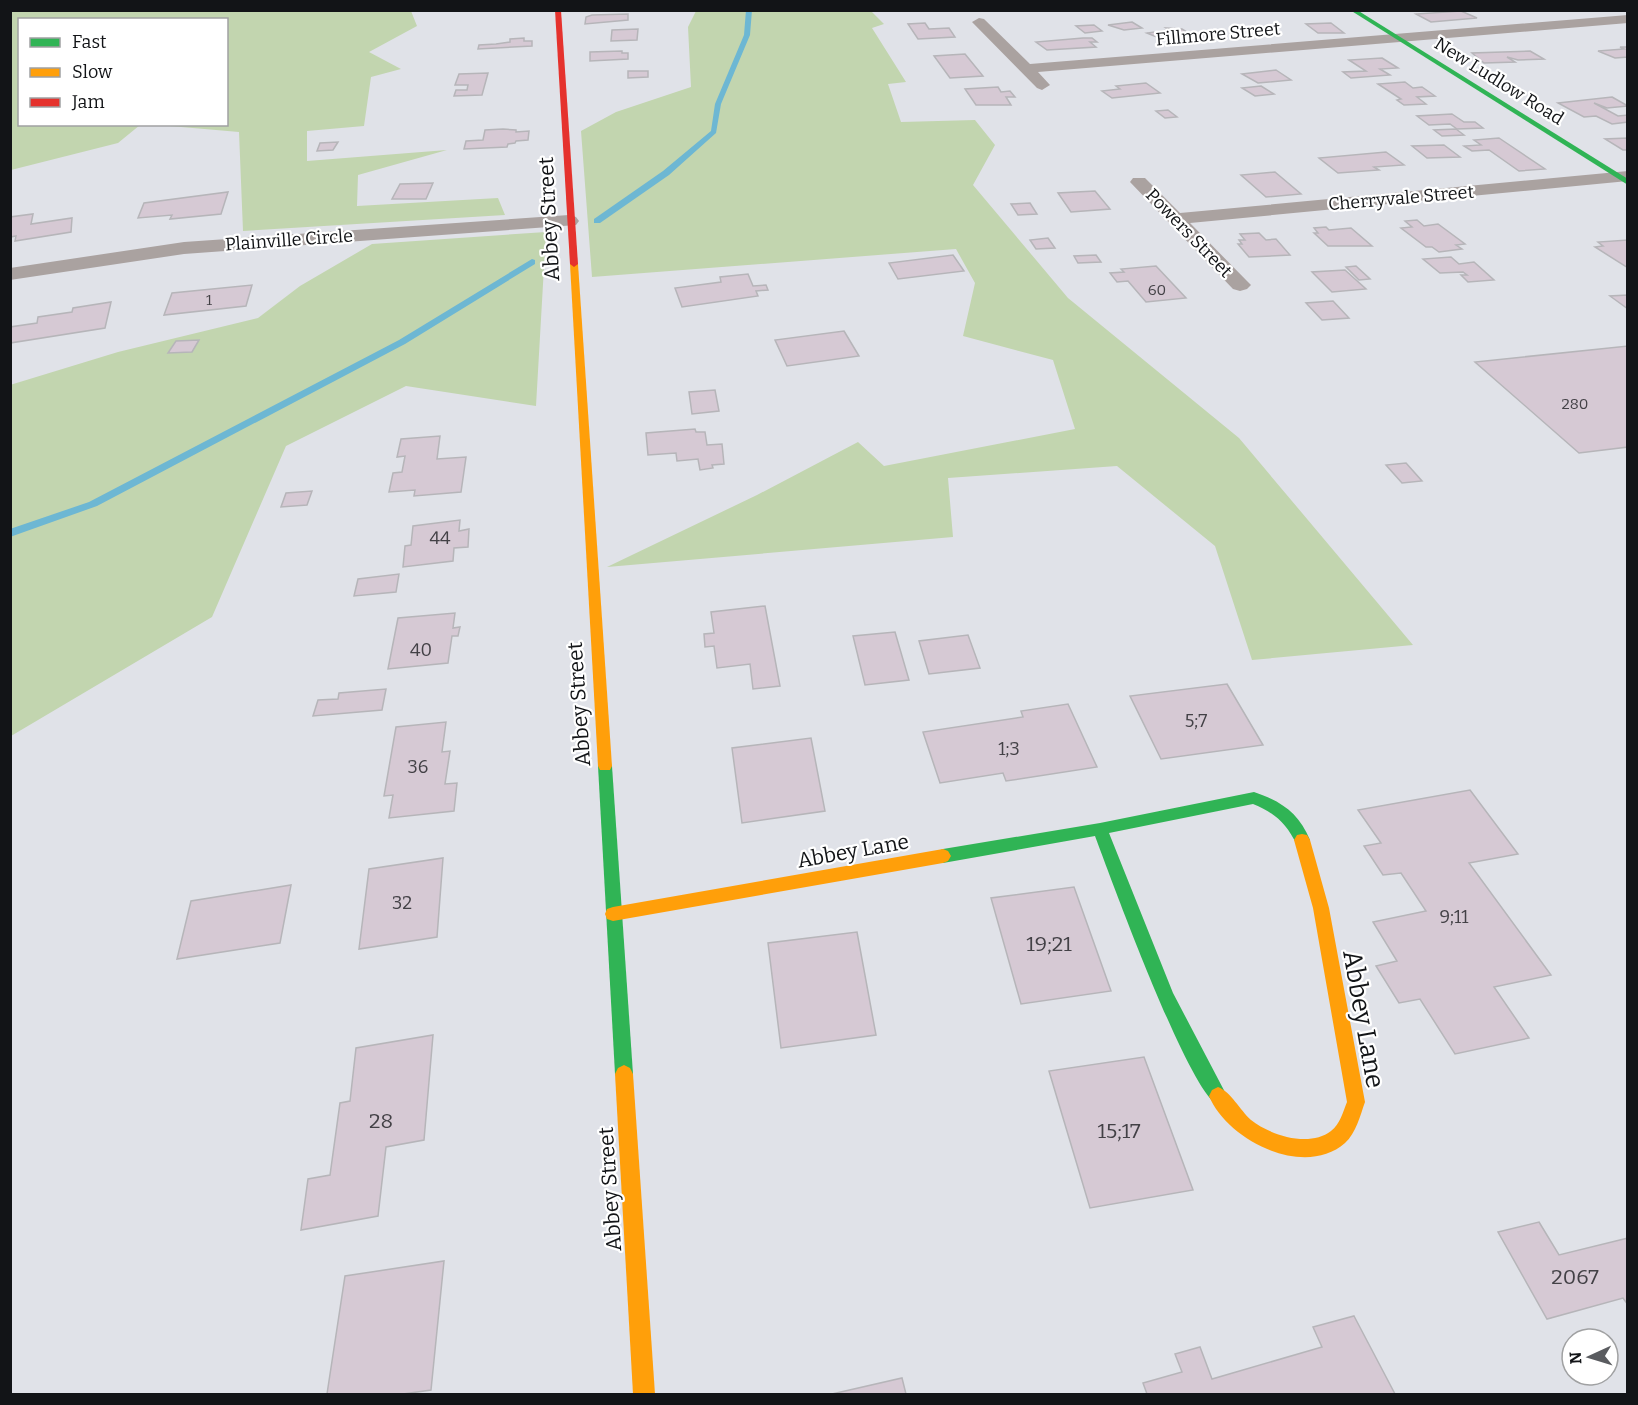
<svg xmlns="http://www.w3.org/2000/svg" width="1638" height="1405" font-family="Bitter,serif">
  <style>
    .green { fill: #c2d5af }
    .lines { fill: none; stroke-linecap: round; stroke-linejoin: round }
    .stream { fill: #6db7d3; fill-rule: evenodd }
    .building { fill: #d6c9d4; stroke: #b6b5b9; stroke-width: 1.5 }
    .street { fill: #aaa2a0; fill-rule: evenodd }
    .fast { fill: #30b455; fill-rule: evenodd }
    .slow { fill: #ff9f0a; fill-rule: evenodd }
    .jam { fill: #e5322d; fill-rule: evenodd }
    .labels { text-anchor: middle; stroke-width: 4.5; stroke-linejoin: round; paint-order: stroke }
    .far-number-label { font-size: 15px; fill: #434146 }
    .far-street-label { font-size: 18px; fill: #121417; stroke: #fff }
    .number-label { font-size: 18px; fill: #434146 }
    .street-label { font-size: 21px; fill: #121417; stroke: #fff }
    .near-number-label { font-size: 21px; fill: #434146 }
    .near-street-label { font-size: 26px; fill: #121417; stroke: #fff }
  </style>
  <rect width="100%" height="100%" fill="#e0e2e8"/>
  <!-- green -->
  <g class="green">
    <path d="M11,10l400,1 6,15 -48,26 32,17 -30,8 -7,49 -57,5v30l140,-11 -89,25 -1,31 141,-8 7,17 -262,16 -4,-99 -81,-7 68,-1v-104h-206v104l120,1 -22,18 -107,27z"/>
    <path d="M696,11h175l13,13 -12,4 34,54 -18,2 13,38 74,-2 20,25 -22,40 95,113 171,140 174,207 -161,15 -37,-114 -98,-80 -169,12 5,59 -346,30 150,-72 101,-53 26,24 191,-37 -22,-69 -90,-24 12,-53 -19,-34 -364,28 -11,-146 35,-19 75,-25 -3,-60z"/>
    <path d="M546,232l-10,174 -130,-20 -120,60 -74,171 -201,119 -1,-351 108,-33 140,-34 42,-32 72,-42z"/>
  </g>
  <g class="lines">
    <!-- stream -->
    <g class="stream">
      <path d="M746,10h6l-2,25 -29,69 -5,29 -47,42 -69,48h-6v-4l69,-48 48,-40 4,-27 29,-69z"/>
      <path d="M532,259l3,1v4l-130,80 -308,162 -87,31v-8l79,-27 310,-162z"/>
    </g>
  </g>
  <!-- building -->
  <g class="building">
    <path d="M1461,11l16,7 -46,4 -15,-8z"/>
    <path d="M628,14v6l-43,4 1,-7 6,-2z"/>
    <path d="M1132,22l10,6 -18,2 -16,-5z"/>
    <path d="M925,23l4,6 20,-1 6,9 -37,2 -10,-15z"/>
    <path d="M1331,23l13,10h-26l-12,-9z"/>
    <path d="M1094,25l8,6 -17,2 -9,-7z"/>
    <path d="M1166,28l16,1 13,8 -31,3 -17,-7 22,-3z"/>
    <path d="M638,29l-1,11 -26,1 1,-11z"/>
    <path d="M524,38v3h8v5l-54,3 1,-4 17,-1 14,-2v-3z"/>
    <path d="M1083,38h9l5,4h-7l6,5 -49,3 -11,-8z"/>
    <path d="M1620,47h8v10l-13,1 -17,-7 26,-2z"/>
    <path d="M622,51v2h6v6l-38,2v-9z"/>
    <path d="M1530,51l14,8 -26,1 -11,-3 8,5 -31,1 -12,-10z"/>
    <path d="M965,54l18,22 -33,2 -16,-22z"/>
    <path d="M1382,58l16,10 -18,1 10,6 -39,3 -8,-6 23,-1 -17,-11z"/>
    <path d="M1276,70l15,10 -33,3 -16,-9z"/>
    <path d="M628,71h20v6l-20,1z"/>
    <path d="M488,73l-6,22 -28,1 2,-6h11l1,-5h-13l4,-11z"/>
    <path d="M1405,82l8,6 9,-1 13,9 -18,1 9,7 -22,1 -7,-5 4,-1 -23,-15z"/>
    <path d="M1146,83l14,10 -48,5 -10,-7 18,-2 -4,-3z"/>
    <path d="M1261,86l13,8 -19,2 -13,-8z"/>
    <path d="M998,87l3,5 9,-1 5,6h-9l5,8h-35l-11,-16z"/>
    <path d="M1612,97l16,9 -21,2 -13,-5 24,13 10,-1v7l-16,2 -16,-8 -12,1 -26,-14z"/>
    <path d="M1168,110l9,7 -12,1 -9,-7z"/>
    <path d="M1452,114l12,8h11l8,6 -26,1 -7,-5 -21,1 -12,-9z"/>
    <path d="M503,129l13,1v2l13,-1 -1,9 -12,1 -1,2 -7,1 -1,3 -43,2 2,-8 17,-1 2,-10z"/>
    <path d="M1456,129l8,6 -22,1 -8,-6z"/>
    <path d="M1499,138l46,31 -26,2 -30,-21 -17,1 -8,-5 17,-1 -7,-5z"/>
    <path d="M1628,138v12h-5l-18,-11z"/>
    <path d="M338,142l-5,8 -16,1 3,-8z"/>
    <path d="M1444,145l16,12 -33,1 -15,-12z"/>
    <path d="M1386,152l18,13 -30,2 5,3 -41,3 -19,-15z"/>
    <path d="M1275,172l26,22 -35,3 -25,-22z"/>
    <path d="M433,183l-7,16h-34l8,-15z"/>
    <path d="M1095,191l15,18 -39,3 -13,-19z"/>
    <path d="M228,192l-7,22 -51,5 2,-4 -34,3 6,-15z"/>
    <path d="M1030,203l7,11 -19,1 -7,-11z"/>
    <path d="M33,214l-2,10 41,-6 -1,14 -56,9 1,-5 -6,1v-20z"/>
    <path d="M1417,220l7,6 14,-2 27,20 -9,1 6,4 -23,3 -7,-5h-6l-25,-19 11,-1 -7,-6z"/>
    <path d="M1326,227l3,3 22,-2 21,18h-44l-14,-13h4l-4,-5z"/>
    <path d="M1259,233l7,7 10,-1 14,16 -41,2 -11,-13h4l-3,-4h6l-5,-6z"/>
    <path d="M1048,238l7,10 -19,1 -6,-9z"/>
    <path d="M1628,240v28l-33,-21 8,-1 -5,-4z"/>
    <path d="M953,255l11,16 -66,8 -9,-16z"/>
    <path d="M1096,255l5,7 -23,1 -4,-7z"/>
    <path d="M1451,257l8,7 15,-2 20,18 -26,2 -7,-7h6l-4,-3 -23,1 -17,-14z"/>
    <path d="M1156,266l30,32 -40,4 -18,-21 -11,1 -7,-9 14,-1 -3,-3z"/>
    <path d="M1356,266l14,13 -11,1 -13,-13z"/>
    <path d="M1345,270l21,19 -34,3 -20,-20z"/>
    <path d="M748,274l5,12 13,-1 2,5 -12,1 2,5 -76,11 -7,-19 46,-6 -1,-5z"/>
    <path d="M252,285l-6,21 -82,9 8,-22z"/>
    <path d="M1628,295v14l-18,-13z"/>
    <path d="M1333,301l16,17 -27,2 -16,-17z"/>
    <path d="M111,302l-6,26 -95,15v-16l27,-4 1,-6 34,-5 1,-4z"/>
    <path d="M844,331l15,25 -72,10 -12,-26z"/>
    <path d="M199,340l-7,12 -24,1 8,-12z"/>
    <path d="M1628,346v101l-49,6 -104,-91z"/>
    <path d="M715,390l4,21 -27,3 -3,-22z"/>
    <path d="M695,429l1,3h9l2,13 15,-1 2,20 -12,1 1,3 -13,2 -2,-11 -21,2 -1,-8 -28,2 -2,-22z"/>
    <path d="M440,436l-3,23 29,-2 -5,35 -47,4 1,-6 -26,2 4,-19 9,-1 3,-16 -8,1 4,-18z"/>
    <path d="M1406,463l16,18 -20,2 -16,-18z"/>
    <path d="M312,491l-5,14 -26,2 5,-14z"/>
    <path d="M460,520l-1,11 10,-2 -1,18 -14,1 -1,13 -50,6 2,-21 6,-1 2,-19z"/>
    <path d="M399,574l-3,18 -42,4 4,-17z"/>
    <path d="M765,606l15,80 -27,3 -3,-25 -33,4 -3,-22 -9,1 -1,-13 10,-1 -3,-21z"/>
    <path d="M455,613l-2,15 7,-1 -2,9h-6l-4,27 -60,6 10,-51z"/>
    <path d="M895,632l14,48 -44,5 -12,-49z"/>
    <path d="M968,635l12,33 -51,6 -10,-33z"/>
    <path d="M1227,684l36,61 -102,14 -31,-63z"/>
    <path d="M386,689l-4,21 -69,6 5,-16 20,-1 1,-6z"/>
    <path d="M1068,704l29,63 -91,14 -3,-8 -63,10 -17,-51 100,-15 -2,-6z"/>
    <path d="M446,722l-4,30 8,-1 -5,33 12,-1 -3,28 -65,7 4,-23 -9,1 12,-69z"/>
    <path d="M811,738l14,73 -83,12 -10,-75z"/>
    <path d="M1470,790l48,64 -49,9 82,112 -57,12 35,51 -74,16 -35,-55 -21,4 -23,-37 21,-5 -24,-39 53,-11 -25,-38 -18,2 -19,-29 17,-3 -23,-33z"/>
    <path d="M443,858l-6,79 -78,12 10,-80z"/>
    <path d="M291,885l-11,58 -103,16 14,-58z"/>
    <path d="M1074,887l37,104 -90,13 -30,-106z"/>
    <path d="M857,932l19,103 -95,13 -13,-105z"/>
    <path d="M433,1035l-9,105 -38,7 -8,69 -77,14 7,-51 22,-4 10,-72 10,-2 6,-53z"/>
    <path d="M1144,1057l49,133 -103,18 -41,-137z"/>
    <path d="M1539,1222l20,33 69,-17v67l-5,-7 -76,21 -49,-87z"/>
    <path d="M444,1261l-13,129 -28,4h-76l18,-118z"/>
    <path d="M1354,1316l41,78h-248l-4,-11 39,-11 -7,-18 25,-7 12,32 110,-32 -9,-20z"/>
    <path d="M902,1378l4,16h-74z"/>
  </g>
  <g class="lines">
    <!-- street -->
    <g class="street">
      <path d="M1628,15v8l-590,49 12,13 -8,5 -5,-2 -65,-66 7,-4 5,1 46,45z"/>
      <path d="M1628,171v10l-438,42 57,58 4,4 -4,4 -7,2 -7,-2 -103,-107 3,-4h12l35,35z"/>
      <path d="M569,215l7,2 3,4 -3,4 -392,29 -174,26v-12l174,-26z"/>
    </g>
    <!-- fast -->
    <g class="fast">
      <path d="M1357,10l271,169v6l-278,-175z"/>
      <path d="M605,760l5,2 2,4 21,308 -3,6 -6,3 -6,-3 -3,-6 -17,-308 2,-4z"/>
      <path d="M1254,792c27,9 45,21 56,48l-3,5 -5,1 -5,-1c-11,-22 -22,-32 -44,-41l-144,29 64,160 54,103 -3,6 -6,3c-29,-12 -108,-229 -123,-269l-152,27 -5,-2 -3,-5 3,-5 5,-2 157,-26z"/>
    </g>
    <!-- slow -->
    <g class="slow">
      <path d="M574,261l4,3 34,502 -2,4h-10l-2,-4 -28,-502z"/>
      <path d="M1302,834l5,1 3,5 19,68 36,194c-5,14 -9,31 -20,41 -41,36 -118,-3 -136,-47l3,-6 6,-3c13,5 22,23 33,33 19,15 58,28 80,11 9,-7 12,-19 16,-29l-34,-194 -19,-68 3,-5z"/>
      <path d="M943,849l5,2 3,5 -3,5 -5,2 -330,58 -6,-2 -2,-5 2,-5 6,-2z"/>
      <path d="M624,1065l6,3 3,6 22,320h-22l-18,-320 3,-6z"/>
    </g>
    <!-- jam -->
    <path class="jam" d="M555,10h6l17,254 -4,3 -4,-3z"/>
  </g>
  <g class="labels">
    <!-- far-number labels -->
    <g class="far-number-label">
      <text x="1157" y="295">60</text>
      <text x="209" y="305">1</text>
      <text x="1575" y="409">280</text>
    </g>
    <!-- far-street labels -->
    <g class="far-street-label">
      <text transform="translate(1218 34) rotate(-5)" y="6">Fillmore Street</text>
      <text transform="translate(1499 81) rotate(32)" y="6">New Ludlow Road</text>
      <text transform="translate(1401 198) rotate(-5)" y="6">Cherryvale Street</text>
      <text transform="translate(1189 233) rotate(46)" y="6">Powers Street</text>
      <text transform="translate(289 240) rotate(-4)" y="6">Plainville Circle</text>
    </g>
    <!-- number labels -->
    <g class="number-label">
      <text x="440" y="544">44</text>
      <text x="421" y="656">40</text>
      <text x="1196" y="727">5;7</text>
      <text x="1009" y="755">1;3</text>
      <text x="418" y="773">36</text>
      <text x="402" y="909">32</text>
      <text x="1454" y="923">9;11</text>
    </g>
    <!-- street labels -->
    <g class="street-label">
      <text transform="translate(549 219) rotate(-93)" y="7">Abbey Street</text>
      <text transform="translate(579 704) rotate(-94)" y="7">Abbey Street</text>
      <text transform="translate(853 851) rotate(-10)" y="7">Abbey Lane</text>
      <text transform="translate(610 1189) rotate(-94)" y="7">Abbey Street</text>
    </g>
    <!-- near-number labels -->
    <g class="near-number-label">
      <text x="1049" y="951">19;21</text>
      <text x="381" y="1128">28</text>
      <text x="1119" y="1138">15;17</text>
      <text x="1575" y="1284">2067</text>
    </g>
    <!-- near-street labels -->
    <g class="near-street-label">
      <text transform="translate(1364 1019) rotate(80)" y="9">Abbey Lane</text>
    </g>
  </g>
  <!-- border -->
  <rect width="1638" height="1405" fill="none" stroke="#121417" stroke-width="24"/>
  <!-- legend -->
  <rect x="18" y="18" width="210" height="108" fill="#ffffff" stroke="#a0a1a2" stroke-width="1.5"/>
  <rect x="30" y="38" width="30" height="9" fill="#30b455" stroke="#a0a1a2" stroke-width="1.5"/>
  <text x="72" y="48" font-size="18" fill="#121417">Fast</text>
  <rect x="30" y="68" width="30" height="9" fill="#ff9f0a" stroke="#a0a1a2" stroke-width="1.5"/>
  <text x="72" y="78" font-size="18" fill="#121417">Slow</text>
  <rect x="30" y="98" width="30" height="9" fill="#e5322d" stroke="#a0a1a2" stroke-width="1.5"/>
  <text x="72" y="108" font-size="18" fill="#121417">Jam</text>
  <!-- north arrow -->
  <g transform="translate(1590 1357) rotate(266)"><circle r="28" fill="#ffffff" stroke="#a0a1a2" stroke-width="1.5"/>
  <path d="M0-4.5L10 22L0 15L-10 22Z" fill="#5a5c60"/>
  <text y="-9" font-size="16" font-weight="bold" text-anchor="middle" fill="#121417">N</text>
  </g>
</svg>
